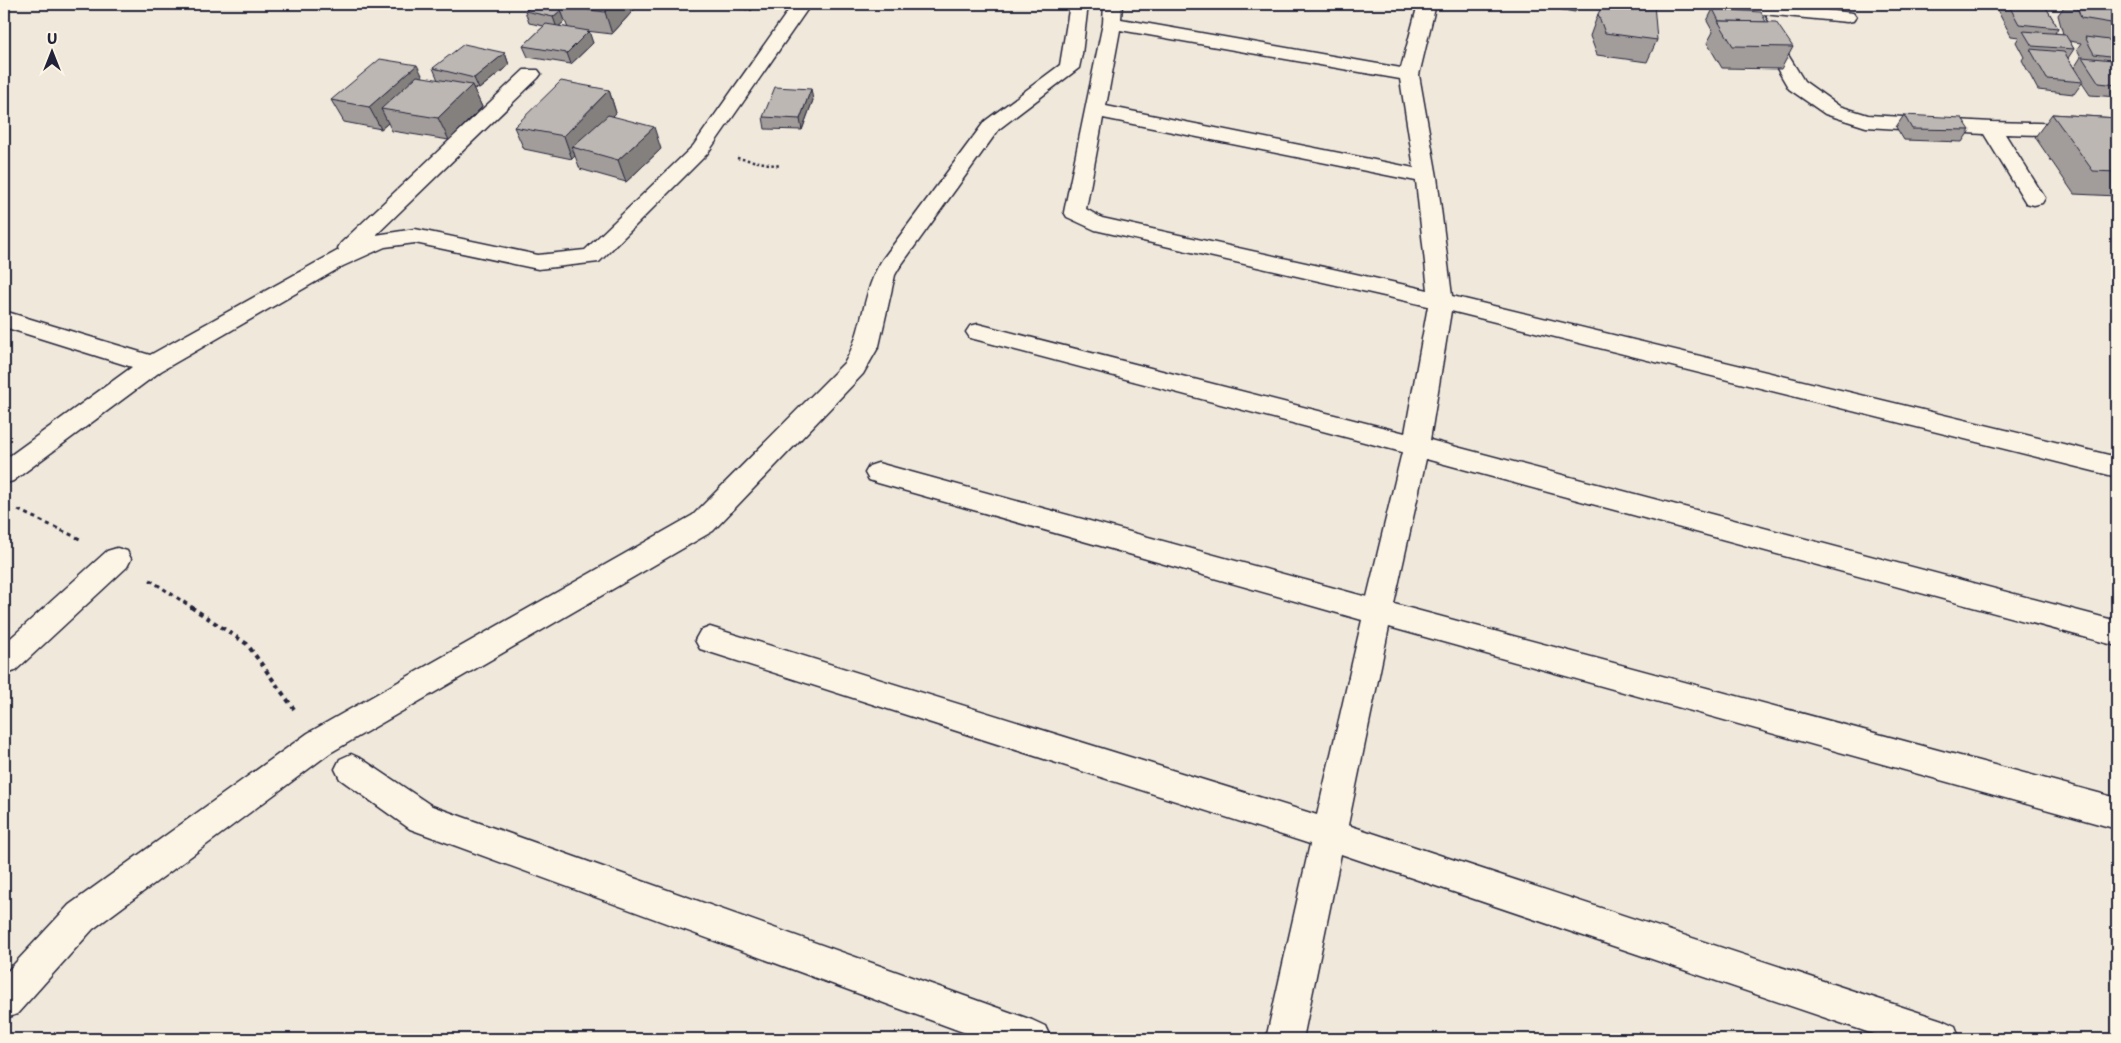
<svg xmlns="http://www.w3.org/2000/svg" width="2121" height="1043" font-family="'Playpen Sans',sans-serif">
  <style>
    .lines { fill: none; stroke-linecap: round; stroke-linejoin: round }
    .minor-casing { stroke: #22223b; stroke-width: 3 }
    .path-far2 { stroke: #22223b; stroke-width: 2.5; stroke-dasharray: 2.5 2.5; stroke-linecap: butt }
    .path-far1 { stroke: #22223b; stroke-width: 3; stroke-dasharray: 4 4; stroke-linecap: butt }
    .path { stroke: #22223b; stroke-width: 4; stroke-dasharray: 4.5 4.5; stroke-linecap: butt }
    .minor { fill: #fcf5e5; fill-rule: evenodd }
    .wall { fill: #a29d9a; stroke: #22223b; fill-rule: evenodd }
    .shaded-wall { fill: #84807d; stroke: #22223b }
    .building { fill: #bcb7b3; stroke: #22223b }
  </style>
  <rect width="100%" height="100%" fill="#efe8db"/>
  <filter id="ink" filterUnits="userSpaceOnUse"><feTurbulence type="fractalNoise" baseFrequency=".02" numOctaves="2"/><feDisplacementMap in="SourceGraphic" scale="10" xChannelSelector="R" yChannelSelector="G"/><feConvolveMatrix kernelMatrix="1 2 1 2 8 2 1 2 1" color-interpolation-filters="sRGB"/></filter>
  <g filter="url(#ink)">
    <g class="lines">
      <!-- minor casing -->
      <g class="minor-casing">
        <g id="minor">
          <path d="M793,4h18l-104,150 -108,108 -61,7 -123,-26 -30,4 -42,19 -182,105 -148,110 -9,3v-24l128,-93 -128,-40v-16l146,44 189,-105 -1,-2 3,-5 183,-173h14l3,4 -3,4 -162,157 39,-6 123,26 47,-5 108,-104z"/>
          <path d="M1070,4h18l-6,50 -3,14 -80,61 -100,139 -4,7 -16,71 -16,28 -150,157 -383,222 -237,176 -76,85 -13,5v-44l65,-70 239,-172 385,-218 152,-153c19,-32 17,-71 37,-102l103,-139 75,-56z"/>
          <path d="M1104,4h18l-1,15 280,49 17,-64h18l-17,71 18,102 15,119 665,161v20l-666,-166 -21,129 687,181v25l-691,-187 -32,145 723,194v31l-728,-202 -41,198 594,195 13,6 5,13h-72l-547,-185 -38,185h-37l44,-195 -610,-195 -5,-9 5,-9 10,-4 607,188 45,-195 -484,-137 -9,-3 -4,-7 4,-7 9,-3 489,134 35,-145 -424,-112 -8,-2 -4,-6 4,-6 8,-2 427,109 23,-127 -333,-76 -28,-13 -3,-5 39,-189zM1120,30l280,49 14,89 -308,-62zM1103,118l313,63 12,109 -326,-72 -16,-9z"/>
          <path d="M1708,4h61l84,9 3,4 -3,4 -6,1 -84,-8 41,67 35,25 29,9 123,7 126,3v12l-112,-3 40,64 -3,5 -8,2 -8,-2 -42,-69 -118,-7 -41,-13 -36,-25 -45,-77 -33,-4z"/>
          <path d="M117,548l10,3 4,8 -4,8 -112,104 -11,4v-31l103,-93z"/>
          <path d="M351,754l11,5 70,47 600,214 13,6 6,13h-69l-572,-210 -70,-50 -5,-10 5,-10z"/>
        </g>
      </g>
      <!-- path-far2 -->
      <g class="path-far2">
        <path d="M725,6l29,4"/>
        <path d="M737,158l43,8"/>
      </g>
      <!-- path-far1 -->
      <g class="path-far1">
        <path d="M18,510l62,29"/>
        <path d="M150,580l43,28"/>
      </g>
      <!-- path -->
      <path class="path" d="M191,607l56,37 47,65"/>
      <!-- minor -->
      <use href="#minor" class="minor"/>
    </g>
    <!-- wall -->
    <g class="wall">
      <path d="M534,4h105l-27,30 -26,-3 7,12 -22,21 -43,-7 -5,-11 21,-20 -15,-3 -4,-12zM565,21l3,7 -9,-2z"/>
      <path d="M1526,4h52l-3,8z"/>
      <path d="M1994,4h50l14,24 -3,5 8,1 -5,-19 8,-11h51v93l-27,-2 -8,-12 -8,11 -36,-4 -16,-30 2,-3 -8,-15 3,-5 -8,-1zM2069,41l12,2 -4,6 4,8 -7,11 -6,-10 6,-9z"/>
      <path d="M1713,9l53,13 27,25 -12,22 -59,-1 -15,-25 6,-11 -6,-11z"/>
      <path d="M1598,14l59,26 -10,22 -50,-7 -7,-19z"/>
      <path d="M505,53l4,12 -30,24 -6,-1 9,19 -33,33 -57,-9 -4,-8 -7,6 -37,-7 -13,-22 107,-20 -5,-12z"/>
      <path d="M609,90l7,23 -3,3 48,33 -35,33 -46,-13 -5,-13 -3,3 -48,-10 -10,-22z"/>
      <path d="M813,100l-11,30 -37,-1 -2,-12z"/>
      <path d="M2052,114l65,4v78l-43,-2 -39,-57z"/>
      <path d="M1904,115l66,15 -8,12 -58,-2 -8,-13z"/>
    </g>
    <!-- shaded-wall -->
    <g class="shaded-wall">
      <path d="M613,4h26l-27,30 -7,-22z"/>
      <path d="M561,10l4,11 -8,7 -4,-11z"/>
      <path d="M589,31l4,12 -22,21 -4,-11z"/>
      <path d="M505,53l4,12 -30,24 -5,-11z"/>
      <path d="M417,65l11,22 -47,22 7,14 -7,6 -12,-22z"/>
      <path d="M472,85l10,22 -33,33 -11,-22z"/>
      <path d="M811,89l2,11 -11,30 -2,-11z"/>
      <path d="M609,90l7,23 -35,36 -9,-2 3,9 -3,3 -8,-23z"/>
      <path d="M654,127l7,22 -35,33 -8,-22z"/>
    </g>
    <!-- building -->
    <g class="building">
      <path d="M534,4h29l-3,2 1,4 -8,7 -28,-6z"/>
      <path d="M563,4h50l-8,8 -45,-6z"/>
      <path d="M1603,4h51l3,36 -52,-7 -7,-19z"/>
      <path d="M2008,4h36l14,24 -39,-4z"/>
      <path d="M2076,4h41v20l-36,-6z"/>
      <path d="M1713,9l48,3 5,10 -47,-1z"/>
      <path d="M1718,21l58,1 17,25 -60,-1z"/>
      <path d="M546,24l43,7 -22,22 -44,-7z"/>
      <path d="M2023,31l42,3 9,15 -42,-3z"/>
      <path d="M2085,37l32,4v16l-23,-3z"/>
      <path d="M464,44l41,9 -31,25 -41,-10z"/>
      <path d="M2030,49l34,3 19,30 -36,-3z"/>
      <path d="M2082,57l31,3 4,6v19l-18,-2z"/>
      <path d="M380,59l37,6 -48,42 -38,-7z"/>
      <path d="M417,76l55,9 -34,33 -57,-9z"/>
      <path d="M561,81l48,9 -45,46 -50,-9z"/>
      <path d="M775,87l36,2 -11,30 -37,-2z"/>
      <path d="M2052,114l65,4v54l-24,-1z"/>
      <path d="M608,115l46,12 -36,33 -46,-13z"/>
      <path d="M1904,115l58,3 8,12 -58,-1z"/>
    </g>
  </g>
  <!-- margin -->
  <rect width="2121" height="1043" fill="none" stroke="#fcf5e5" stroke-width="20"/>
  <rect x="10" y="10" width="2101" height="1023" fill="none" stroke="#22223b" stroke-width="2" filter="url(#ink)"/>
  <!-- north arrow -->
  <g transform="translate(52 52)" stroke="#fcf5e5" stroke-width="4" paint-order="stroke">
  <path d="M0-4L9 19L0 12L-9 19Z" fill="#22223b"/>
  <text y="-8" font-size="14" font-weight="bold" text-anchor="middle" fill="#22223b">U</text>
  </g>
</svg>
